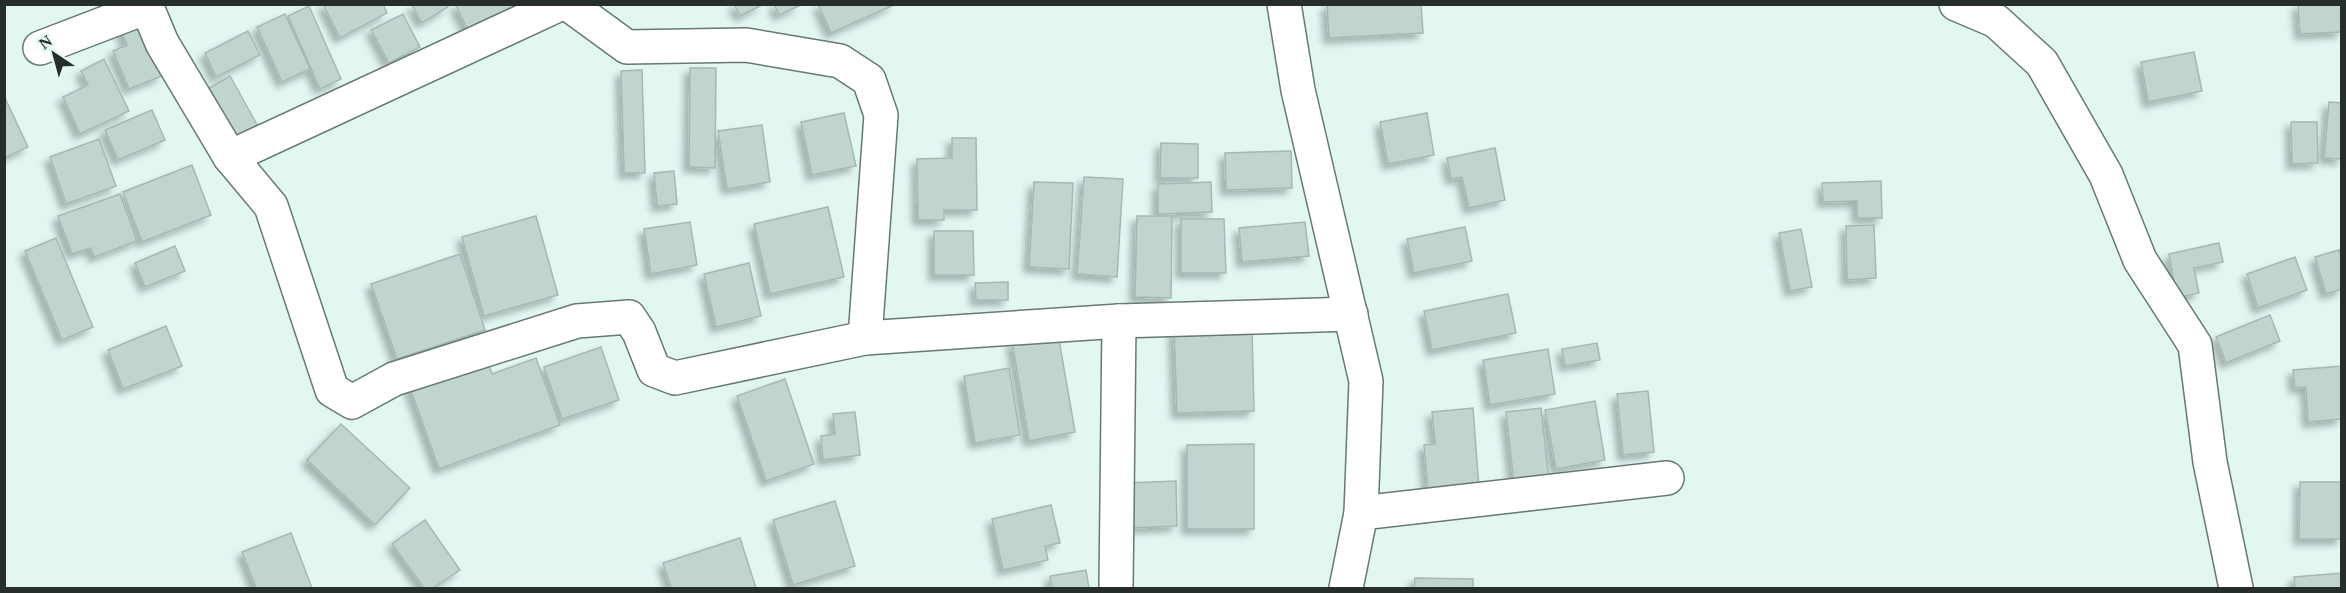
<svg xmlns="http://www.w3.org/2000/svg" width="2346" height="593" font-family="'Times New Roman',serif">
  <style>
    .building { fill: #c1d5d0; stroke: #a5b8b4; stroke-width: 1.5; filter: url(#shadow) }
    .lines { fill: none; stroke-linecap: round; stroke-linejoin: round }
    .minor-casing { stroke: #677975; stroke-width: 36 }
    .minor { stroke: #fff; stroke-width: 33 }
  </style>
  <defs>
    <filter id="shadow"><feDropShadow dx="-5.5" dy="5.5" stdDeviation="3" flood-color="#0004"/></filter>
  </defs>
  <rect width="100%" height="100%" fill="#e2f6f2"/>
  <!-- building -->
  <g class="building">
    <path d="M323,4h60l4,9 -47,25z"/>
    <path d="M447,4l1,3 -26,16 -10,-18z"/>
    <path d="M455,4h61v1l-48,25z"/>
    <path d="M734,4h30l-24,12z"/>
    <path d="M774,4h25v2l-20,9z"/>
    <path d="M818,4h78l-65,29z"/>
    <path d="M1327,4h94l2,29 -94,5z"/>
    <path d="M2298,4h44v28l-42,2z"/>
    <path d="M309,6l32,73 -21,10 -32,-73z"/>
    <path d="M285,14l25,55 -28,13 -25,-55z"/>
    <path d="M403,14l17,33 -31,16 -18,-33z"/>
    <path d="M139,17l23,59 -33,13 -16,-38 14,-6 -8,-20z"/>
    <path d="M248,31l12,24 -44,22 -11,-24z"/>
    <path d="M2194,52l8,39 -54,11 -7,-40z"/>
    <path d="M104,59l25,52 -49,23 -17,-37 25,-12 -7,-14z"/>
    <path d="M690,68h26l-1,100 -26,-1z"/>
    <path d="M642,70l3,103h-21l-3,-102z"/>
    <path d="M230,76l30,54 -28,15 -30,-53z"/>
    <path d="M5,98l23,49 -24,11v-59z"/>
    <path d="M2329,102l13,1v56l-18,-1z"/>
    <path d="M152,110l13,30 -47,20 -13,-30z"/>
    <path d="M844,113l12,53 -44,9 -11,-53z"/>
    <path d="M1427,113l7,42 -46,9 -8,-42z"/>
    <path d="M2291,122h26l1,41 -26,1z"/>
    <path d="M762,125l8,57 -43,7 -9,-58z"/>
    <path d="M952,138h24l1,72h-33v10h-26l-1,-61 35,-1z"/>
    <path d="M99,139l17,47 -50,18 -16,-47z"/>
    <path d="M1161,143l37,1v34h-38z"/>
    <path d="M1495,148l10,52 -36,8 -7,-31 -11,2 -4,-21z"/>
    <path d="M1291,151l1,37 -66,2 -1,-37z"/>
    <path d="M192,165l19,50 -69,27 -19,-50z"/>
    <path d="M674,171l3,33 -20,2 -3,-33z"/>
    <path d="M1084,177l39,2 -6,98 -40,-3z"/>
    <path d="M1881,181l1,37h-25v-17l-34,1 -1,-19z"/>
    <path d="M1034,182l39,1 -4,86 -40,-2z"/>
    <path d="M1211,182l1,30 -54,2v-30z"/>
    <path d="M120,194l17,47 -43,16 -3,-9 -19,6 -14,-38z"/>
    <path d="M828,207l16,70 -74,17 -16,-70z"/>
    <path d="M536,216l22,79 -74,21 -22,-79z"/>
    <path d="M1137,216h35l-1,82 -36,-1z"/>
    <path d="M1181,219h43l2,54h-45z"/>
    <path d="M690,222l7,43 -46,9 -7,-45z"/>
    <path d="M1305,222l4,34 -67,6 -3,-34z"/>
    <path d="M1874,225l2,53 -29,2 -1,-54z"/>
    <path d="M1465,227l7,34 -58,12 -7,-34z"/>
    <path d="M1801,229l11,58 -22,4 -11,-58z"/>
    <path d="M934,231h39l1,44h-40z"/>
    <path d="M56,238l37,89 -31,13 -37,-89z"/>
    <path d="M2219,243l4,19 -29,6 5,25 -22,5 -8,-44z"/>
    <path d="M175,246l10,25 -40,16 -10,-24z"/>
    <path d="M2339,250l3,9v30l-16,5 -11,-37z"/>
    <path d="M460,254l25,76 -88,29 -26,-75z"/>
    <path d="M2295,257l12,33 -49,18 -11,-34z"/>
    <path d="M749,263l12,53 -45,11 -12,-53z"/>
    <path d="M1008,282v18h-32l-1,-17z"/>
    <path d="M1508,294l8,39 -84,17 -8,-39z"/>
    <path d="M2270,315l10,26 -54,22 -10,-26z"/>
    <path d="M166,326l16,40 -59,23 -15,-39z"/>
    <path d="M1252,329l2,82 -77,2 -3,-82z"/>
    <path d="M1058,334l17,98 -46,9 -17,-99z"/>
    <path d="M1597,343l3,17 -35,6 -3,-17z"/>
    <path d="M601,347l18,53 -57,19 -18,-52z"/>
    <path d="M1548,349l7,45 -65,11 -7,-45z"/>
    <path d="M486,357l6,17 44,-16 24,67 -121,44 -30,-84z"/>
    <path d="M2342,366v53l-34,3 -2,-35 -11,1 -2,-18z"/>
    <path d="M1009,368l11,67 -45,8 -11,-67z"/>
    <path d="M785,379l29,85 -48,17 -29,-85z"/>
    <path d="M1648,391l6,61 -31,3 -6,-61z"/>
    <path d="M1595,401l10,59 -49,9 -11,-59z"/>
    <path d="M1473,408l6,80 -51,4 -4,-47 11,-1 -3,-32z"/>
    <path d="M1541,408l8,71 -35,4 -8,-71z"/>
    <path d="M855,412l5,43 -37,5 -2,-24 14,-2 -2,-20z"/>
    <path d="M341,424l69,64 -35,37 -68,-65z"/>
    <path d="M1254,444v85h-67v-84z"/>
    <path d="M1176,481l1,45 -48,2 -2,-45z"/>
    <path d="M2300,482h42v57h-43z"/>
    <path d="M835,501l20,65 -62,19 -20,-65z"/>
    <path d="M1051,505l9,38 -15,3 3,14 -45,10 -11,-51z"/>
    <path d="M425,520l35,50 -27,18h-9l-32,-44z"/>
    <path d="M291,533l21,55h-56l-14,-36z"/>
    <path d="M740,538l16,50h-85l-8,-25z"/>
    <path d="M1086,570l3,18h-37l-2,-12z"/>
    <path d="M2342,573v15h-47l-1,-11z"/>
    <path d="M1415,578l58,1v9h-59z"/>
  </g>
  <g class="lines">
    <!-- minor casing -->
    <g class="minor-casing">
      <g id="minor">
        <path d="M568,4l59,43 119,-2 94,16 29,19 12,35 -16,223"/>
        <path d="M1284,4l14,86 68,291 -5,132 -15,75"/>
        <path d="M1956,4l40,17 46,42 64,112 34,85 55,85 15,117 26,126"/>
        <path d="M40,48l107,-41 15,36 68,114 41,49 61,184 20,12 42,-23 183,-58 52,-4 10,15 15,38 21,8 190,-40 254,-17 232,-7"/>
        <path d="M230,157l330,-153"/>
        <path d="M1361,513l306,-35"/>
        <path d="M1116,588l3,-267"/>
      </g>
    </g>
    <!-- minor -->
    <use href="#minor" class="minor"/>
  </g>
  <!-- border -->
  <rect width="2346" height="593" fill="none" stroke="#262e2c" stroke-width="12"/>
  <!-- north arrow -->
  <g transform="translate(54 54) rotate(324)" stroke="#e2f6f2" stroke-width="4.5" paint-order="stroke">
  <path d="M0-4.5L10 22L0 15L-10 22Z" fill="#262e2c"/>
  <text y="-9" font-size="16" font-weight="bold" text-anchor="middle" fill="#262e2c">N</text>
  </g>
</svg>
